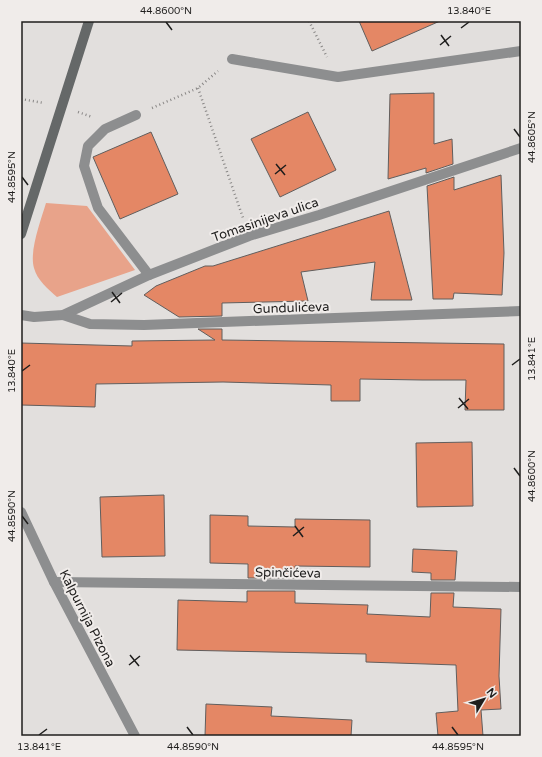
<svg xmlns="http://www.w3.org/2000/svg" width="542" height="757" font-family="'Varela Round',sans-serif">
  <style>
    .green { fill: #e8a38a }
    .building { fill: #e48765; stroke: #615e5d }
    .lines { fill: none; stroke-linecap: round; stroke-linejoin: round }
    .path { stroke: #898786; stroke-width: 2.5; stroke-dasharray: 1 3; stroke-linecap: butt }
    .service { stroke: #8d8e8f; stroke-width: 10 }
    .minor { stroke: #8d8e8f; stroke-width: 10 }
    .secondary { stroke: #656868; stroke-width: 10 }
    .ticks { fill: none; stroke: #1f1e1d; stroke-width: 1.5 }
    .labels { text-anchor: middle; stroke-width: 4; stroke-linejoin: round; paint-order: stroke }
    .street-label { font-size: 13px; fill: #1f1e1d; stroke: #f0ecea }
    .neatline { fill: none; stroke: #1f1e1d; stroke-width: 1.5 }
    .ticks-label { font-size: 10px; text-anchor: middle; fill: #1f1e1d }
  </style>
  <rect width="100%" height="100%" fill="#e2dfdd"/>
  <!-- green -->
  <path class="green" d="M46,203l41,3 48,64 -78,27c-9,-8 -20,-17 -23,-29 -5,-17 7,-48 12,-65z"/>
  <!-- building -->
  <g class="building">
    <path d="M359,21h81l-68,30z"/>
    <path d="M434,93v51l18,-5 1,25 -27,9v-5l-38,11 2,-85z"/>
    <path d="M308,112l28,58 -56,27 -29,-58z"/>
    <path d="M151,132l27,62 -58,25 -27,-62z"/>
    <path d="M501,175l3,78 -2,42 -48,-2 -1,6h-20l-6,-113 27,-9v13z"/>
    <path d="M389,211l23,89h-41l4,-38 -74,10 7,29 -86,2v13l-43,1 -35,-22 12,-9 49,-20h8z"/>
    <path d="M198,329h24v11l282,4v66h-39l1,-30h-44l-62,-1v22h-29v-16l-108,-3 -127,2 -1,23 -74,-2v-62l111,3v-5l83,-1z"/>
    <path d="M472,442l1,64 -56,1 -1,-64z"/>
    <path d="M164,495l1,61 -63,1 -2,-60z"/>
    <path d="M210,515l38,1v10l47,1v-8l75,1v47l-75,-1v12h-47v-14l-38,-1z"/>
    <path d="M413,549l44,2 -2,29h-24v-7l-19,-1z"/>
    <path d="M247,591h48v12l73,2 -1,9 63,3 1,-24h23l-1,14 48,2 -2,67 2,33 -20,1 2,26h-45l-2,-23 22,-2 -2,-46 -90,-3v-8l-189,-4 1,-50 69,2z"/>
    <path d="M206,704l66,3 -1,9 81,4 -1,16h-146z"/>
  </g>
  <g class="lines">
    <!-- path -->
    <g class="path">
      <path d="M309,21l18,36"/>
      <path d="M198,88l45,130"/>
      <path d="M21,99l23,4"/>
      <path d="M152,108l46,-20 20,-17"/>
      <path d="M78,112l14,5"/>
    </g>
    <!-- service -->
    <path class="service" d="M136,115l-31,14 -17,17 -4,20 14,42 51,67"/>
    <!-- minor -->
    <g class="minor">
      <path d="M232,59l106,18 183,-26"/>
      <path d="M21,315l13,2 29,-2 86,-40 100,-39 70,-21 202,-67"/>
      <path d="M63,315l27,9 54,1 377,-14"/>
      <path d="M21,512l33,70 81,154"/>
      <path d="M54,582l467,5"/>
    </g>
    <!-- secondary -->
    <path class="secondary" d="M21,234l68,-213"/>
  </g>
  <!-- ticks -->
  <path class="ticks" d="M166,22l6,8M461,28l8,-6M441,35l8,11M440,45l11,-9M514,129l6,8M276,164l9,11M275,174l11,-9M22,177l6,8M112,292l8,11M111,302l11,-9M512,365l8,-6M22,371l8,-6M459,398l9,11M458,408l11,-9M514,468l6,8M22,516l6,8M295,526l8,11M293,536l11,-9M130,655l9,11M129,665l11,-9M187,727l6,8M452,727l6,8M39,735l8,-6"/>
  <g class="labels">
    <!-- street labels -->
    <g class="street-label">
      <text transform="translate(265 219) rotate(-19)" y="5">Tomasinijeva ulica</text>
      <text transform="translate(291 307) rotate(-2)" y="5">Gundulićeva</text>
      <text transform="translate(288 572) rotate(1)" y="5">Spinčićeva</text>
      <text transform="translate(88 618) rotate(63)" y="5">Kalpurnija Pizona</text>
    </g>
  </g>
  <!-- border -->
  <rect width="542" height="757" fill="none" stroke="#f0ecea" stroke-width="44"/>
  <!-- north arrow -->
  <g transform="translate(484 699) rotate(52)" stroke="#f0ecea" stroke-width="3" paint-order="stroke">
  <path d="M0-3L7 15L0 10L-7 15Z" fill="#1f1e1d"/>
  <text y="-6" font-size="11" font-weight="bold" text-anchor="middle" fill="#1f1e1d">N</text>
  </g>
  <rect x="22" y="22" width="498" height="713" class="neatline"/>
  <g class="ticks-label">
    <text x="166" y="14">44.8600°N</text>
    <text x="469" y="14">13.840°E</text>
    <text transform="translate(531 137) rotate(-90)" y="4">44.8605°N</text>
    <text transform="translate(11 177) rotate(-90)" y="4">44.8595°N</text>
    <text transform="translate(531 359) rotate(-90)" y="4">13.841°E</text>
    <text transform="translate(11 371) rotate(-90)" y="4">13.840°E</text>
    <text transform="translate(531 476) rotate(-90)" y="4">44.8600°N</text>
    <text transform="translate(11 516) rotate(-90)" y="4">44.8590°N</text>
    <text x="39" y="750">13.841°E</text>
    <text x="193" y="750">44.8590°N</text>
    <text x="458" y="750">44.8595°N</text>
  </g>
</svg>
